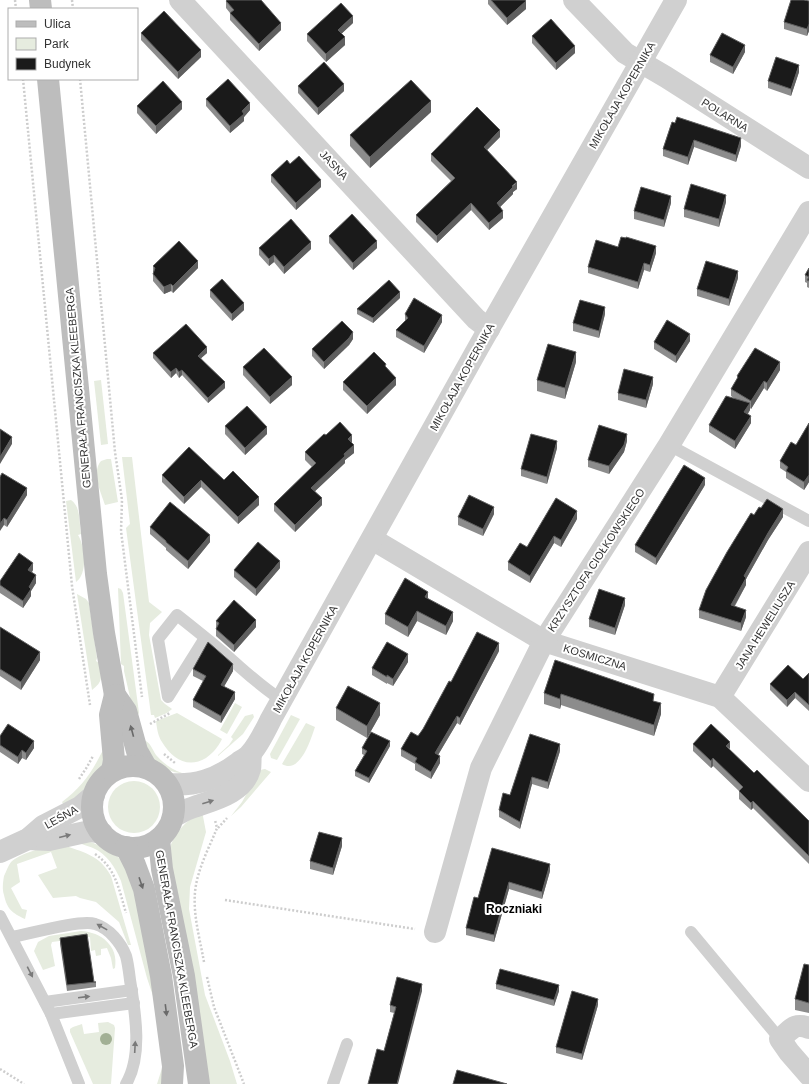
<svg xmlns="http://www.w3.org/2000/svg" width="809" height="1084" font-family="Helvetica,sans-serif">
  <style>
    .green { fill: #e6ecdf }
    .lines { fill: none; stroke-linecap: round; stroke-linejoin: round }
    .path { stroke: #cdcdcd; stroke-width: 2.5; stroke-dasharray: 2 2; stroke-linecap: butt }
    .service { stroke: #d0d0d0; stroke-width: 12 }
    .minor { stroke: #d0d0d0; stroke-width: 22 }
    .tertiary { stroke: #d0d0d0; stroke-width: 22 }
    .secondary { stroke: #bdbdbd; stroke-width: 22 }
    .tree { fill: #a2b095 }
    .wall { fill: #8c8c8c }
    .shaded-wall { fill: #5f5f5f }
    .building { fill: #1a1a1a; stroke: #5f5f5f }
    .oneway { fill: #6a6a6a }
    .oneway2 { fill: #7a7a7a }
    .labels { text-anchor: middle; stroke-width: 4; stroke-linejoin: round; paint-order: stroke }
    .street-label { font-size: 11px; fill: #333; stroke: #fff }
    .neighbourhood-label { font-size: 12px; font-weight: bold; fill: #000; stroke: #fff }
  </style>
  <rect width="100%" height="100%" fill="#fff"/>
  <!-- green -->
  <g class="green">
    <path d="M101,380l7,64 -7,1 -7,-64z"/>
    <path d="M122,457h10l17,145 13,10 -12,11 -1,12 12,65 4,4 7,5 -5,4 -12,5 -1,-3h-3l-25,-187 4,-4z"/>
    <path d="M107,459h4l7,43 -13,3c-4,-13 -14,-32 -4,-44z"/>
    <path d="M71,500c10,7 8,22 10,34l-3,1c7,11 10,39 -2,47l-10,-81z"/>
    <path d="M118,588l3,1 2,4 16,120 -4,6 -11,-48v-5l-3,-2z"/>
    <path d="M77,594l9,5 3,4 8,55 -1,3 3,2c2,14 5,18 -7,27z"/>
    <path d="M235,703l7,4 -15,27 -7,-4z"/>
    <path d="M177,713l45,26c-4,8 -9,14 -16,19 -18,11 -34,1 -44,-16 -4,-6 -5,-13 -6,-21z"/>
    <path d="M253,714l1,3 -11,17 -25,22v-1l11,-10 4,-6 -2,-2 14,-21z"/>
    <path d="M291,715l9,4 -23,41 -6,-2 -1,-4z"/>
    <path d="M306,723l9,4c-4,12 -15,48 -33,37z"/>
    <path d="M144,740c7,3 8,9 12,15 7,8 16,15 26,18 -8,1 -26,-8 -30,-15 -3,-6 -5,-12 -8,-18z"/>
    <path d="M105,749l-3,17 -10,12 -1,5 -5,8 -20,18 -4,-7c19,-14 30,-30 40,-50z"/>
    <path d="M265,769l6,3 -30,35 -10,9 11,-14 18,-32z"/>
    <circle cx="134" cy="807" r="26"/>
    <path d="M202,811l4,21 -16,55 -1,22 16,86 25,66 7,23h-29l-39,-234c6,-19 17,-29 33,-39z"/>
    <path d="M83,839c13,4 38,17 46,28 2,3 3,8 5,12l24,117 7,67v12l-2,9h-6l6,-19v-21l-6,-36 -10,-30 -26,-97c-6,-14 -14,-27 -28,-33 -7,-3 -12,-3 -17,-8z"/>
    <path d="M64,842l2,4c20,7 34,10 45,30l20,69h-3l-9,-23 -23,-20 -16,-4 -4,-2 -23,2 -15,-23 19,-7 -6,-16 -34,12 3,18 -9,6 11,21 5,1 -2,9c-13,-6 -18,-10 -21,-24 -2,-6 -1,-13 0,-19 2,-4 4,-10 7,-14 12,-11 38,-15 53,-20z"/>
    <path d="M81,931c20,1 38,15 34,37l-2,1 -2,-11 -4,-10 -6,1v6l-5,1 -1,-6 -4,1 -1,-14 -38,5 -1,3 4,21 -12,4 -9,-19 4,-9 11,-6z"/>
    <path d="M108,1022l6,3 1,3 -4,56h-18l-23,-52v-3l3,-2 9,-3 2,10 15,-2 -1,-9z"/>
  </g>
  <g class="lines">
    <!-- path -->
    <g class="path">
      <path d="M15,0l1,9"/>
      <path d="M72,0l1,9"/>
      <path d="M23,79l49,507 18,119"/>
      <path d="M80,79l35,373 7,48 -1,31 21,166"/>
      <path d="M150,724l20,-11"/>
      <path d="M164,754l11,9"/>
      <path d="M79,779l8,-12 6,-11"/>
      <path d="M218,828l9,-10"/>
      <path d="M95,854c21,14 24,36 31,59"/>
      <path d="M225,900l190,29"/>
      <path d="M204,962c-4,-23 -11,-46 -9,-70 2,-22 14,-44 22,-64l-2,-8"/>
      <path d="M207,977l7,30 30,77"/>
      <path d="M0,1069l24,15"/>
    </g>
    <!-- service -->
    <g class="service">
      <path d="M669,445l140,76"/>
      <path d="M205,638l-37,59 -10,-58 19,-24c19,15 38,30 56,46 16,14 31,28 49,39"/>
      <path d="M0,916l51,98 28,70"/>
      <path d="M691,932l89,107"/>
      <path d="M12,937c17,-3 69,-18 83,-13 14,4 26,19 31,32 2,7 3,16 4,24 5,31 13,76 -4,104"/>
      <path d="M45,1002l87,-12"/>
      <path d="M51,1014l83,-11"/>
      <path d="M333,1084l14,-40"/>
    </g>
    <!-- minor -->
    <g class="minor">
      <path d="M180,0l296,319 13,10"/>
      <path d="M574,0l51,53 41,24 143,91"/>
      <path d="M372,539l172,102 176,56 89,84"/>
      <path d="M720,697l89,-145"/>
      <path d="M28,839l21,1 41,-9 12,2"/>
      <path d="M0,852l28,-13 15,-13 37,-19 14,-12"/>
      <path d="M435,932l46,-164 63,-127 125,-196 140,-233"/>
      <path d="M809,1028c-15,-6 -18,2 -29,11l9,13 20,23"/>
    </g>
    <!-- tertiary -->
    <g class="tertiary">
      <path d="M168,784c28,2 47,-4 70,-21 4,-3 9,-5 12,-9 8,-8 16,-25 21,-35l207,-371 198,-348"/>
      <path d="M173,817c4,-2 9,-5 13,-7 21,-9 57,-14 64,-41 1,-4 0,-10 1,-15"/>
    </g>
    <!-- secondary -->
    <g class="secondary">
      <path d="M40,0l1,9"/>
      <path d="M48,79l48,495 8,59 11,62 11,16 11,40 9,16"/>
      <circle cx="133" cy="807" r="41"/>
      <path d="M112,771l2,-11 -4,-45 5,-20"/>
      <path d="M159,839l3,30 22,107 15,108"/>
      <path d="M126,847l9,18 9,24 17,87 12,90 -1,18"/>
    </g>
  </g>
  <!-- trees -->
  <circle class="tree" cx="106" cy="1039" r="6"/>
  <!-- wall -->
  <g class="wall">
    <path d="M488,0h37l1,9 -19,16 -19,-21z"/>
    <path d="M226,1l55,29 -22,21 -29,-31v-7l-4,-5z"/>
    <path d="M809,1v30l-2,5 -23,-7v-7z"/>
    <path d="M353,23l-12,11 4,11 -19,17 -19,-21v-7z"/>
    <path d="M141,33l60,24 -23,22 -37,-39z"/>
    <path d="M532,36l43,17 -19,17 -24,-27z"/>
    <path d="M745,52l-12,22 -23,-12v-7z"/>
    <path d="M799,72l-8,24 -23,-8v-7z"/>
    <path d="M298,86l46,5 -26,24 -20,-22z"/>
    <path d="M206,99l44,11 -6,7v4l-14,12 -24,-27z"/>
    <path d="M137,106l45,3 -26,25 -19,-21z"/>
    <path d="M431,112l-61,56 -20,-22v-11z"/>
    <path d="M672,122l69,24 -5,16 -42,-15 -6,18 -25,-9v-7z"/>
    <path d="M500,137l-13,13 30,39 -4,3v2l-13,13 3,11 -14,12 -18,-20 -34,33 -21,-21v-7l35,-34 -20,-20v-7z"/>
    <path d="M290,164l31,23 -25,23 -25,-28v-7z"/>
    <path d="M726,202l-7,25 -35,-10v-8z"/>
    <path d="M671,203l-7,24 -30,-8v-8z"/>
    <path d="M329,236l48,12 -24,22 -24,-27z"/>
    <path d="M618,247l38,6 -6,19 -6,-2 -6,19 -50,-16v-6z"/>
    <path d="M259,248l52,1 -27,25 -10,-12 -5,4 -10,-11z"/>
    <path d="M153,266l45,2 -25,25 -2,-2 -7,3 -11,-13z"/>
    <path d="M809,268v20l-2,-1v-4l-2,-1v-7z"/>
    <path d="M738,278l-9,28 -32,-10v-7z"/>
    <path d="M210,290l34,20 -12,11 -22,-24z"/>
    <path d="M400,298l-27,25 -16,-9v-5z"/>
    <path d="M405,314l37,8 -18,31 -28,-16v-7l9,-9z"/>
    <path d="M605,314l-6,24 -26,-7v-8z"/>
    <path d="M353,339l-4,6 -25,24 -12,-13v-7z"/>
    <path d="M690,341l-14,22 -22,-14v-7z"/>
    <path d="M153,353h54l-6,5 24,30 -17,15 -26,-28 -3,3 -3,-5 -5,5 -18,-20z"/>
    <path d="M576,362l-11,37 -28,-8v-11z"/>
    <path d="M243,367l49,18 -22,19 -27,-29z"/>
    <path d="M386,368l10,17 -29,29 -24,-24v-8z"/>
    <path d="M780,370l-13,21 -3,-3 -13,21 -1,-1v2l-2,4 3,9 -16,26 -26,-17v-7l26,-26 -4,-3v-7l6,-10v-3z"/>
    <path d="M653,384l-7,24 -28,-8v-7z"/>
    <path d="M809,423v59l-5,8 -18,-12v-6l-6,-4v-7l16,-16z"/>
    <path d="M225,426l42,8 -22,21 -20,-21z"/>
    <path d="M326,435l26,7 -1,1 3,10 -9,7v3l-30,28 7,14 -27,27 -21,-21v-7l38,-37 -7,-7v-8z"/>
    <path d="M627,441l-3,11 -15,22 -21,-7v-7z"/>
    <path d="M557,448l-10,36 -26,-8v-7z"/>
    <path d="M162,475l62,5 35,25 -21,19 -37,-37 -17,17 -22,-22z"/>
    <path d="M0,477l27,18 -20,32 -3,-2z"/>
    <path d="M705,485l-49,80 -21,-13v-7z"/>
    <path d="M761,508l22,9 -15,23 -22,39v6l-11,21 11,11 -5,14 -42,-13v-8l55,-95z"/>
    <path d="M494,514l-11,22 -25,-11v-8z"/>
    <path d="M577,519l-16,28 -7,-4 -24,40 -22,-13v-8l19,-15z"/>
    <path d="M150,527l60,15 -22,27 -22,-19v-2l-16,-14z"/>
    <path d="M280,568l-24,28 -22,-19v-7z"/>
    <path d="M33,570l-1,2 4,11 -5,8v5l-8,12 -23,-15v-12z"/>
    <path d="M428,599l25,22 -7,14 -29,-14 -9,16 -23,-13v-10z"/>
    <path d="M625,605l-10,30 -26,-8v-8z"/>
    <path d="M216,621l40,6 -22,25 -18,-16z"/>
    <path d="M0,627l40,33 -19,30 -21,-14z"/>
    <path d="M499,651l-39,74 -3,-2 -19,32 2,8 -9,16 -16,-9v-6l-14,-8v-7l17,-13 5,-7 28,-47z"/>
    <path d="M408,662l-15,24 -6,-3v1l-15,-9v-7z"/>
    <path d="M193,669l40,2 -9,15 11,13 -14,24 -28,-16v-7l10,-19 -10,-5z"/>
    <path d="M809,673v38l-14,-13 -8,9 -17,-17v-6l33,-5z"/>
    <path d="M544,693l110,8 7,13 -7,22 -93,-31 -1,4 -16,-5z"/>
    <path d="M336,708l44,7 -13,23 -31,-18z"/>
    <path d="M0,736l34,12 -8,12 -4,-2 -4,6 -18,-12z"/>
    <path d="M693,744l36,5 25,24 55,48v43l-56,-56 -2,2 -12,-11v-8l-26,-25 -2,2 -18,-17z"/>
    <path d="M390,746l-21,37 -14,-7v-5l9,-16 -2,-1v-6z"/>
    <path d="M560,751l-12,38 -16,-5 -12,45 -21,-12v-7l11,-15z"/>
    <path d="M342,846l-9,29 -23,-6v-8z"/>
    <path d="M492,848l58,23 -8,28 -33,-10 -15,53 -28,-7v-7l12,-30z"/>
    <path d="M60,938l34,44h2v5l-29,4 -7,-47z"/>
    <path d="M809,965v48l-14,-3v-11z"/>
    <path d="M496,984l63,7 -5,15 -58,-17z"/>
    <path d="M422,991l-38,60 10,-38 -4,-1v-7z"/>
    <path d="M598,1005l-16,55 -26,-7v-6z"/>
  </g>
  <!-- shaded-wall -->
  <g class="shaded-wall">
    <path d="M526,1v8l-19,16v-7z"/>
    <path d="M353,16v7l-15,14v-7z"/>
    <path d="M281,23v7l-22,21v-7z"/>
    <path d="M809,24v7l-2,5v-7z"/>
    <path d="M345,37v8l-19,17v-8z"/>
    <path d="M745,45v7l-12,22v-7z"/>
    <path d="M575,46v7l-19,17v-7z"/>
    <path d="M201,50v7l-23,22v-7z"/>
    <path d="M799,65v7l-8,24v-7z"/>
    <path d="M344,84v7l-26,24v-7z"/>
    <path d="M431,101v11l-61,56v-11z"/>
    <path d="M182,102v7l-26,25v-8z"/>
    <path d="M250,103v7l-6,7v4l-14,12v-7l12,-15z"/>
    <path d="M500,130v7l-16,16v-6z"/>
    <path d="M741,138v8l-5,16v-7z"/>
    <path d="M694,140v7l-6,18v-8z"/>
    <path d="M321,180v7l-25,23v-7z"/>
    <path d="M517,182v7l-4,3v2l-16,16v-7z"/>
    <path d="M726,195v7l-7,25v-8z"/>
    <path d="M671,196v7l-7,24v-7z"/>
    <path d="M471,203v7l-34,33v-7z"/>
    <path d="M503,211v7l-14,12v-7z"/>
    <path d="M377,241v7l-24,22v-7z"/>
    <path d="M311,242v7l-27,25v-7z"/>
    <path d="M656,246v7l-6,19v-7z"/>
    <path d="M274,255v7l-5,4v-7z"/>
    <path d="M198,261v7l-25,25v-7z"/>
    <path d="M644,263v7l-6,19v-7z"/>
    <path d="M738,271v7l-9,28v-7z"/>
    <path d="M171,284v7l-7,3v-7z"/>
    <path d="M400,292v6l-27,25v-5z"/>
    <path d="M244,303v7l-12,11v-7z"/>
    <path d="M605,307v7l-6,24v-7z"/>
    <path d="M442,315v7l-18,31v-7z"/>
    <path d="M353,332v7l-4,6 -25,24v-7z"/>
    <path d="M690,334v7l-14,22v-7z"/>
    <path d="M207,347v6l-9,8v-5z"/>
    <path d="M576,352v10l-11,37v-11z"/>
    <path d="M780,362v8l-13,21v-8z"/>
    <path d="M176,368v5l-5,5v-6z"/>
    <path d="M182,370v5l-3,3v-6z"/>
    <path d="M292,377v8l-22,19v-7z"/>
    <path d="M653,377v7l-7,24v-8z"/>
    <path d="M396,378v7l-29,29v-8z"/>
    <path d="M764,381v7l-13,21v-8z"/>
    <path d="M225,382v6l-17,15v-5z"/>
    <path d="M750,403v7l-6,9v-7z"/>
    <path d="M751,416v7l-16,26v-8z"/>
    <path d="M267,427v7l-22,21v-7z"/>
    <path d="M627,434v7l-3,11 -15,22v-8z"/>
    <path d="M352,435v7l-4,4v-7z"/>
    <path d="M12,437v7l-12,20v-7z"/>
    <path d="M557,441v7l-10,36v-7z"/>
    <path d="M354,445v8l-9,7v3l-34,32v-7l33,-34z"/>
    <path d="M809,475v7l-5,8v-8z"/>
    <path d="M705,478v7l-49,80v-7z"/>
    <path d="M201,480v7l-17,17v-7z"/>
    <path d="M27,488v7l-20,32v-7z"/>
    <path d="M259,497v8l-21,19v-7z"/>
    <path d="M322,498v7l-27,27v-7z"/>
    <path d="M494,507v7l-11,22v-7z"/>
    <path d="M783,509v8l-15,23 -22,39v6l-15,27v-7l13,-29 24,-43z"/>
    <path d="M577,511v8l-16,28v-7z"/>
    <path d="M4,518v7l-4,6v-7z"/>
    <path d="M210,535v7l-22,27v-8z"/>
    <path d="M554,536v7l-24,40v-7z"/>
    <path d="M280,561v7l-24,28v-7z"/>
    <path d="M33,563v7l-5,8v-8z"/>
    <path d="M36,575v8l-5,8v5l-8,12v-7l6,-14z"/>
    <path d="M428,592v9l-3,-4z"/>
    <path d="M625,598v7l-10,30v-7z"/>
    <path d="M746,610v7l-5,14v-8z"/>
    <path d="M417,611v10l-9,16v-10z"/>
    <path d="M453,612v9l-7,14v-9z"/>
    <path d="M256,620v7l-22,25v-7z"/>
    <path d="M499,643v8l-39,74v-7z"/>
    <path d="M40,652v8l-19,30v-8z"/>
    <path d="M408,654v8l-15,24v-7z"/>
    <path d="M233,664v7l-12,21v-7z"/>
    <path d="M235,692v7l-14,24v-7z"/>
    <path d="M795,692v6l-8,9v-7z"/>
    <path d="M561,694v11l-1,4v-10z"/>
    <path d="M380,703v12l-13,23v-12z"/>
    <path d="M661,703v11l-7,22v-11z"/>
    <path d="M457,716v7l-22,37v-7z"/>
    <path d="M34,741v7l-8,12v-7z"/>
    <path d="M390,741v5l-21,37v-5z"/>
    <path d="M730,742v7l-4,-3z"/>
    <path d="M560,744v7l-12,38v-7z"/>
    <path d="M22,750v8l-4,6v-7z"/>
    <path d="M440,756v7l-9,16v-7z"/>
    <path d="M713,758v8l-2,2v-7z"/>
    <path d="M532,777v7l-12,45v-7z"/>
    <path d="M753,801v7l-2,2v-7z"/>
    <path d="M342,838v8l-9,29v-7z"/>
    <path d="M550,864v7l-8,28v-7z"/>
    <path d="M509,882v7l-15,53v-7z"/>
    <path d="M422,984v7l-24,93h-1z"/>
    <path d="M559,985v6l-5,15v-6z"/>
    <path d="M598,999v6l-16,55v-6z"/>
  </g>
  <!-- building -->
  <g class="building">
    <path d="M227,0h34l20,23 -22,21 -29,-31 4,-3 -8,-9z"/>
    <path d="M491,0h34l1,1 -19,17z"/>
    <path d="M791,0h13l5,1v23l-2,5 -23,-7z"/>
    <path d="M341,3l12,13 -15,14 7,7 -19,17 -19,-20z"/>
    <path d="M164,11l37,39 -23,22 -37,-39z"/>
    <path d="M551,19l24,27 -19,17 -24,-27z"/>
    <path d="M722,33l23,12 -12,22 -23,-12z"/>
    <path d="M776,57l23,8 -8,24 -23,-8z"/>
    <path d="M324,62l20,22 -26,24 -20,-22z"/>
    <path d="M228,79l22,24 -8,8 2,3 -14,12 -24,-27z"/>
    <path d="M411,80l20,21 -61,56 -20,-22z"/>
    <path d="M163,81l19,21 -26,24 -19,-20z"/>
    <path d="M477,107l23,23 -16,17 33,35 -5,4 1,1 -16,16 6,8 -14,12 -18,-20 -34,33 -21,-21 39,-37 -24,-24z"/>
    <path d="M677,117l64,21 -5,17 -42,-15 -6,17 -25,-8 9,-27 3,1z"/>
    <path d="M299,156l22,24 -25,23 -25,-28 16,-15 3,4z"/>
    <path d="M691,184l35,11 -7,24 -35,-10z"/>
    <path d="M641,187l30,9 -7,24 -30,-9z"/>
    <path d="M352,214l25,27 -24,22 -24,-27z"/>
    <path d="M291,219l20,23 -27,25 -10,-12 -5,4 -10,-11z"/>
    <path d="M621,237l5,1v-1l30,9 -6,19 -6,-2 -6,19 -50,-15 8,-27 22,7z"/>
    <path d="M179,241l19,20 -25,25 -2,-2 -7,3 -11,-13 2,-6 -2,-2z"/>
    <path d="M706,261l32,10 -9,28 -32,-10z"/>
    <path d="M809,268v13l-2,-1 2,-3 -4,-2z"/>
    <path d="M222,279l22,24 -12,11 -22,-24z"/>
    <path d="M389,280l11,12 -27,26 -16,-9z"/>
    <path d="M414,298l28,17 -18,31 -28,-16 12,-12 -3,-4z"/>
    <path d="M580,300l25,7 -6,24 -26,-8z"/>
    <path d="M667,320l23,14 -14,22 -22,-14z"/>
    <path d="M342,321l11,11 -4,6 -25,24 -12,-13z"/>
    <path d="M186,324l21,23 -9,9 27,26 -17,16 -26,-28 -3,2 -3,-4 -5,4 -18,-19z"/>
    <path d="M548,344l28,8 -11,36 -28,-8z"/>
    <path d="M264,348l28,29 -22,20 -27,-30z"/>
    <path d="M755,348l25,14 -13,21 -3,-2 -13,20 -20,-12 7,-12 -1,-1z"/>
    <path d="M374,352l12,12 -1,2 11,12 -29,28 -24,-24z"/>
    <path d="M624,369l29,8 -7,23 -28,-7z"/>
    <path d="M726,396l24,7 -6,9 7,4 -16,25 -26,-16z"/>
    <path d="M247,406l20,21 -22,21 -20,-22z"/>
    <path d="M340,422l12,13 -4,4 6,6 -10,9 1,2 -34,32 11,10 -27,27 -21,-21 42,-41 -11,-11 19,-18 2,1z"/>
    <path d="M809,423v52l-5,7 -18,-11 2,-4 -8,-6 11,-19 5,3z"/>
    <path d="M599,425l28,9 -3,11 -15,21 -21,-6z"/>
    <path d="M0,429l12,8 -12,20z"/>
    <path d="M531,434l26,7 -10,36 -26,-8z"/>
    <path d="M189,447l35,33 9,-9 26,26 -21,20 -37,-37 -17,17 -22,-22z"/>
    <path d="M684,465l21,13 -49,80 -21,-13z"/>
    <path d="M2,473l25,15 -20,32 -3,-2 -4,6v-47z"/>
    <path d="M469,495l25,12 -11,22 -25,-12z"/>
    <path d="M556,498l21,13 -16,29 -7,-4 -24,40 -22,-14 12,-19 7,4z"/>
    <path d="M767,499l16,10 -15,24 -24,43 2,2 -15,27 15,5 -5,13 -42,-13 7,-20 21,-38 24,-39 3,2 5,-8 2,1z"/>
    <path d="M170,502l40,33 -22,26 -22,-19v-1l-16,-14z"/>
    <path d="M258,542l22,19 -24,28 -22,-19z"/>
    <path d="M19,553l14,10 -5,7 8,5 -7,12 2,2 -8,12 -23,-16v-4z"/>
    <path d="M405,578l23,14 -3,5 28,15 -7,14 -29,-15 -9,16 -23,-13z"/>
    <path d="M599,589l26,9 -10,30 -26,-9z"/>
    <path d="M234,600l22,20 -22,25 -18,-16 3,-6 -3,-2z"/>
    <path d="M0,627l40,25 -19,30 -21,-13z"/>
    <path d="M477,632l22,11 -39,75 -3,-2 -22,37 5,3 -9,16 -16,-10 2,-4 -16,-9 10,-17 7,4 5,-7 26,-48 2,1z"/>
    <path d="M208,642l25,22 -12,21 14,7 -14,24 -28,-16 13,-24 -13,-7z"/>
    <path d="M387,642l21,12 -15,25 -6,-4v2l-15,-9z"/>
    <path d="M555,660l99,34 -1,7 8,2 -7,22 -93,-31 -1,5 -16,-6z"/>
    <path d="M788,665l15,14 6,-6v32l-14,-13 -8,8 -17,-16z"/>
    <path d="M348,686l32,17 -13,23 -31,-18z"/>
    <path d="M8,724l26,17 -8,12 -4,-3 -4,7 -18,-12v-9z"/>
    <path d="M711,724l19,18 -4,4 28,27 3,-3 52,51v35l-56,-55 -2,2 -12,-12 4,-4 -30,-29 -2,3 -18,-17z"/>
    <path d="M371,732l19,9 -21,37 -14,-7 12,-20 -5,-3z"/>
    <path d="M530,734l30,10 -12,38 -16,-5 -12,45 -21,-12 4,-17 7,2z"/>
    <path d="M319,832l23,6 -9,30 -23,-7z"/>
    <path d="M492,848l58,16 -8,28 -33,-10 -15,53 -28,-7 8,-31 4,1z"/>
    <path d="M87,934l7,48h2l-29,3 -7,-47z"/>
    <path d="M804,964l5,1v38l-14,-4z"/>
    <path d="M500,969l59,16 -5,15 -58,-16z"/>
    <path d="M397,977l25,7 -25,100h-29l9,-35 7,2 12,-44 -6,-2z"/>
    <path d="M572,991l26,8 -16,55 -26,-7z"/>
    <path d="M457,1070l50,14h-54z"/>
  </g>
  <!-- one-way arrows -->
  <defs><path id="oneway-solid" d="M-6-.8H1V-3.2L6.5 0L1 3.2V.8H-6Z"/></defs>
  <g class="oneway">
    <use href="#oneway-solid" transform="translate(132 731) rotate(-105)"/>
    <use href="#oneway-solid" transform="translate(141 883) rotate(71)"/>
    <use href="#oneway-solid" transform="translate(166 1010) rotate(83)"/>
  </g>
  <g class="oneway2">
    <use href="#oneway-solid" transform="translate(208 802) rotate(-18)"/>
    <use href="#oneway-solid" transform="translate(65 836) rotate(-14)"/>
    <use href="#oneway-solid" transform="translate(102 927) rotate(-151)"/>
    <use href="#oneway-solid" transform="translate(30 972) rotate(63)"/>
    <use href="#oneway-solid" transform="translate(84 997) rotate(-7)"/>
    <use href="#oneway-solid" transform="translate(135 1047) rotate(-87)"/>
  </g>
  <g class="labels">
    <!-- street labels -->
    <g class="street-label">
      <text transform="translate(622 95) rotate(-60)" y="4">MIKOŁAJA KOPERNIKA</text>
      <text transform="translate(725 115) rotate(32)" y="4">POLARNA</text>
      <text transform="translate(334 165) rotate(47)" y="4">JASNA</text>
      <text transform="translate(462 377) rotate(-61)" y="4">MIKOŁAJA KOPERNIKA</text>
      <text transform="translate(78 388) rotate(-95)" y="4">GENERAŁA FRANCISZKA KLEEBERGA</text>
      <text transform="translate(596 560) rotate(-57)" y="4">KRZYSZTOFA CIOŁKOWSKIEGO</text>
      <text transform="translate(765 625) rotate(-58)" y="4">JANA HEWELIUSZA</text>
      <text transform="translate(595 657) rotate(17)" y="4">KOSMICZNA</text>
      <text transform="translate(305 659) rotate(-61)" y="4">MIKOŁAJA KOPERNIKA</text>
      <text transform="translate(61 817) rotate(-29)" y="4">LEŚNA</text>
      <text transform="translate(177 949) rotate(80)" y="4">GENERAŁA FRANCISZKA KLEEBERGA</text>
    </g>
    <!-- neighbourhood labels -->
    <g class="neighbourhood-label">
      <text x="514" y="913">Roczniaki</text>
    </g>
  </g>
  <!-- legend -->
  <rect x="8" y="8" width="130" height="72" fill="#ffffff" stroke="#adadad"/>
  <rect x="16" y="21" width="20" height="6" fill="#bdbdbd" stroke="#adadad"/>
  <text x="44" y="28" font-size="12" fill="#333333">Ulica</text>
  <rect x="16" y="38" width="20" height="12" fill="#e6ecdf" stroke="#adadad"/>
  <text x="44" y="48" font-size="12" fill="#333333">Park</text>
  <rect x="16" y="58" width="20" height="12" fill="#1a1a1a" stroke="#adadad"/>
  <text x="44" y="68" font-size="12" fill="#333333">Budynek</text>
</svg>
